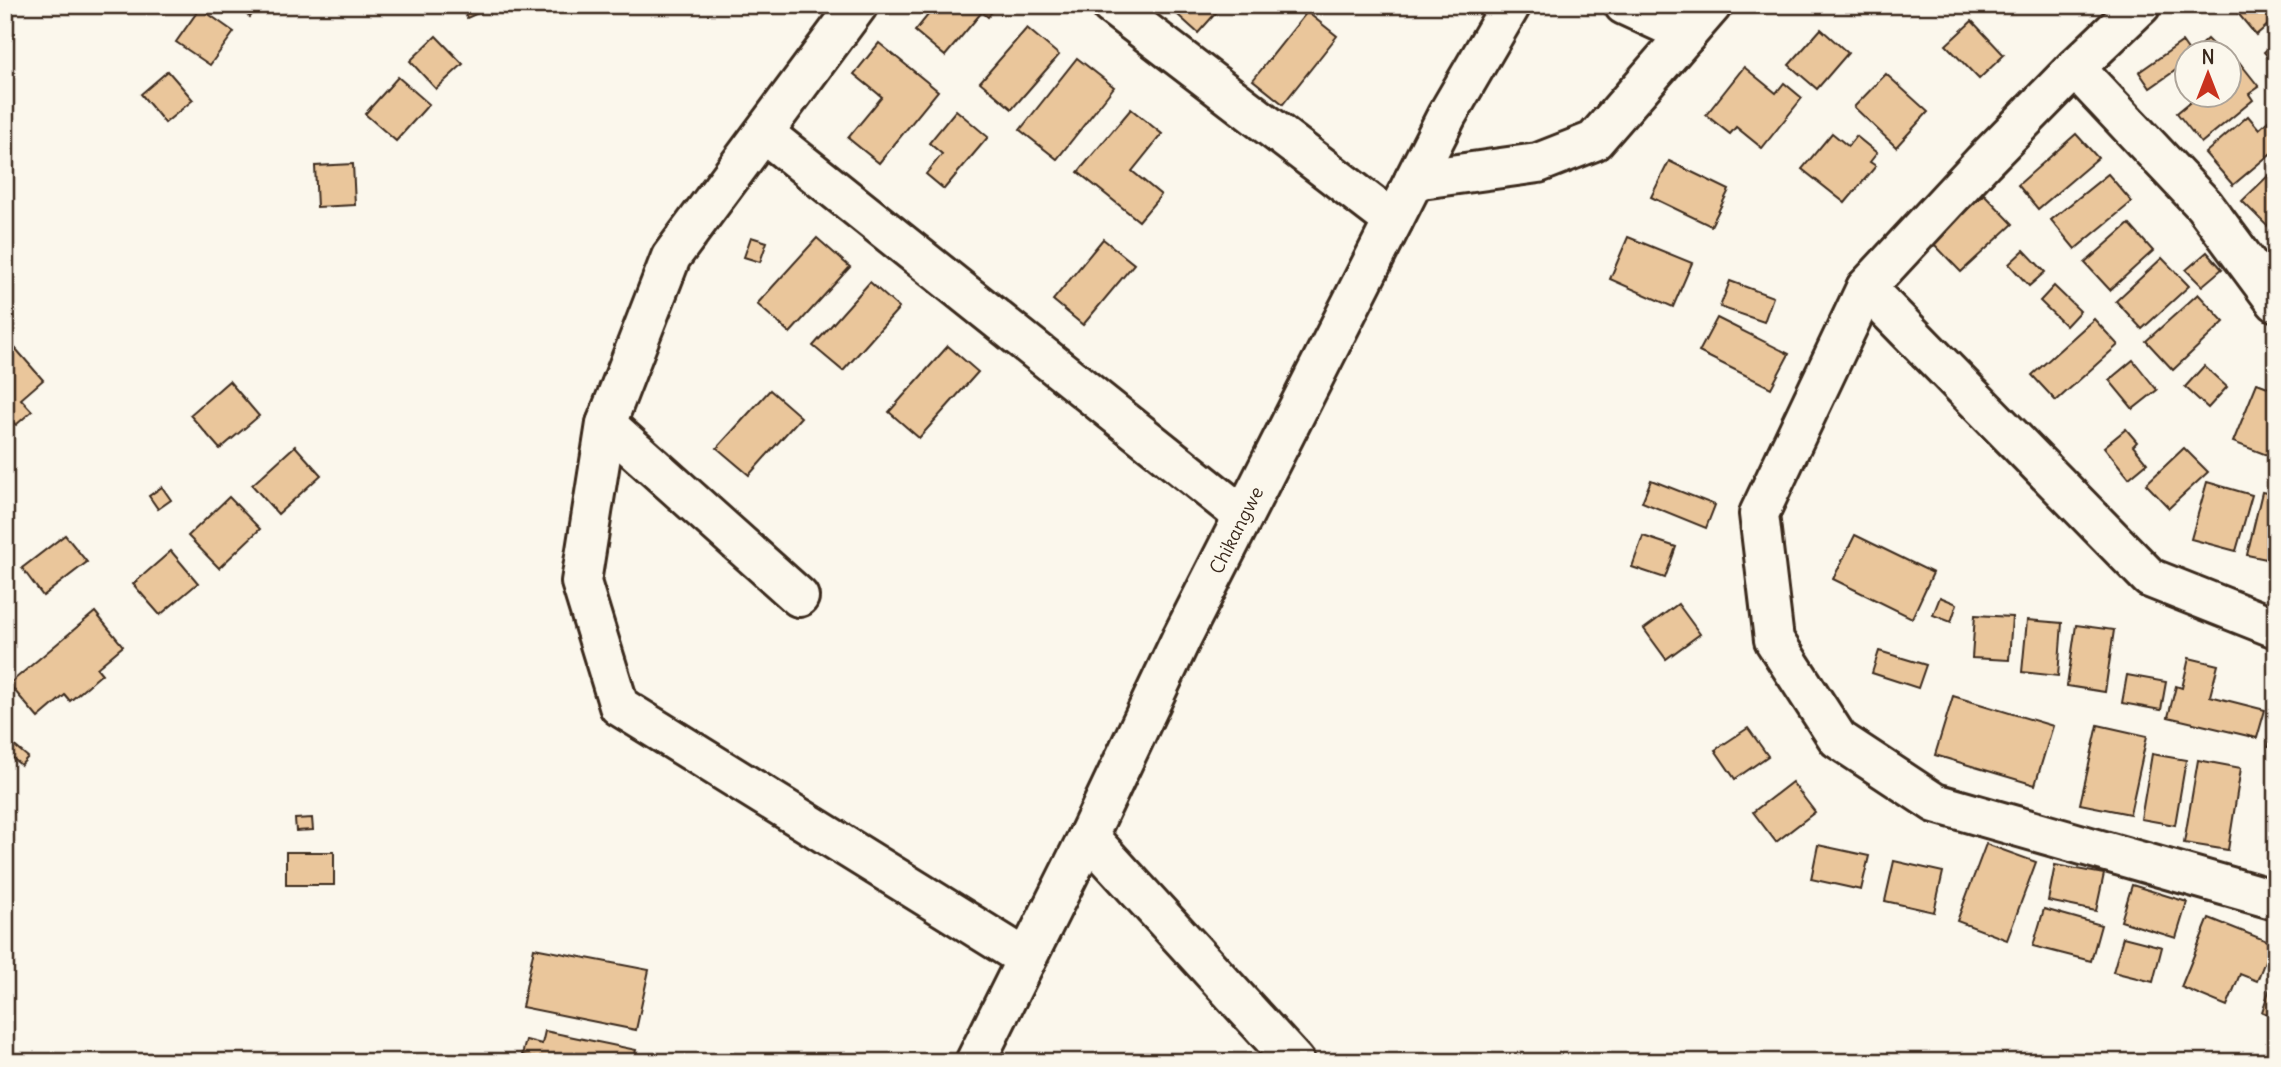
<svg xmlns="http://www.w3.org/2000/svg" width="2281" height="1067" font-family="Delius,sans-serif">
  <style>
    .building { fill: #eac69b; stroke: #3b2a1e; stroke-width: 2 }
    .lines { fill: none; stroke-linecap: round; stroke-linejoin: round }
    .minor-casing { stroke: #3b2a1e; stroke-width: 44 }
    .minor { stroke: #fbf7ec; stroke-width: 38 }
    .labels { text-anchor: middle; stroke-width: 5; stroke-linejoin: round; paint-order: stroke }
    .street-label { font-size: 19px; fill: #3b2a1e; stroke: #fbf7ec }
  </style>
  <rect width="100%" height="100%" fill="#fbf7ec"/>
  <filter id="ink" filterUnits="userSpaceOnUse"><feTurbulence type="fractalNoise" baseFrequency=".0143" numOctaves="2"/><feDisplacementMap in="SourceGraphic" scale="14" xChannelSelector="R" yChannelSelector="G"/><feConvolveMatrix kernelMatrix="1 2 1 2 8 2 1 2 1" color-interpolation-filters="sRGB"/></filter>
  <g filter="url(#ink)">
    <!-- building -->
    <g class="building">
      <path d="M234,5h25l-9,12z"/>
      <path d="M461,5h35l-29,13z"/>
      <path d="M936,5h61l-9,12 -6,-5 -37,44 -30,-25z"/>
      <path d="M1171,5h52l-25,28 -29,-26z"/>
      <path d="M2231,5h45v13l-20,17z"/>
      <path d="M200,8l34,24 -24,33 -34,-23z"/>
      <path d="M1307,12l30,24 -54,68 -30,-24z"/>
      <path d="M1972,21l32,34 -25,24 -33,-34z"/>
      <path d="M1027,28l32,27 -47,54 -32,-27z"/>
      <path d="M1821,29l27,24 -31,36 -28,-24z"/>
      <path d="M436,36l27,28 -27,25 -26,-28z"/>
      <path d="M2207,39l13,13h-27z"/>
      <path d="M2276,41v25l-12,-14z"/>
      <path d="M2182,42l7,10h-3v11l-36,25 -11,-16z"/>
      <path d="M879,43l59,48 -59,72 -31,-25 34,-41 -28,-23z"/>
      <path d="M1077,58l37,29 -57,72 -37,-29z"/>
      <path d="M2240,63l19,24 -10,7 4,6 -52,43 -24,-30 23,-19h28v-22z"/>
      <path d="M1744,67l32,26 8,-10 18,15 -40,50 -26,-21 -6,7 -24,-19z"/>
      <path d="M168,71l25,29 -28,23 -24,-29z"/>
      <path d="M1886,74l42,38 -32,35 -42,-40z"/>
      <path d="M398,77l31,27 -33,37 -31,-27z"/>
      <path d="M1131,109l31,25 -30,37 29,24 -22,26 -61,-49z"/>
      <path d="M956,110l32,27 -44,52 -18,-15 16,-20 -13,-11z"/>
      <path d="M2276,114v35l-43,36 -28,-32 43,-37 11,13z"/>
      <path d="M1832,133l16,13 8,-10 21,17 -7,9 6,4 -31,37 -43,-34z"/>
      <path d="M2076,134l22,24 -60,51 -20,-24z"/>
      <path d="M1669,161l60,29 -18,36 -60,-29z"/>
      <path d="M353,164l2,41 -38,2 -2,-41z"/>
      <path d="M2276,168v50l-9,8 -25,-25z"/>
      <path d="M2108,174l24,28 -57,47 -24,-29z"/>
      <path d="M1984,194l29,30 -52,48 -29,-30z"/>
      <path d="M2129,224l24,27 -43,39 -25,-27z"/>
      <path d="M751,237l16,5 -7,20 -16,-5z"/>
      <path d="M1628,237l64,26 -19,44 -63,-28z"/>
      <path d="M817,238l33,29 -60,66 -33,-29z"/>
      <path d="M1103,239l31,25 -51,61 -30,-25z"/>
      <path d="M2024,250l21,22 -16,14 -20,-22z"/>
      <path d="M2207,252l15,17 -20,17 -16,-16z"/>
      <path d="M2162,258l27,28 -47,43 -26,-28z"/>
      <path d="M1730,281l43,16 -9,25 -44,-15z"/>
      <path d="M870,282l29,26 -56,63 -30,-25z"/>
      <path d="M2054,286l26,25 -14,15 -26,-25z"/>
      <path d="M2198,294l26,28 -51,48 -27,-29z"/>
      <path d="M1717,318l72,36 -18,34 -72,-36z"/>
      <path d="M2094,319l24,26 -62,56 -24,-26z"/>
      <path d="M9,341l34,39 -22,19 11,12 -16,14 -11,-9v-72z"/>
      <path d="M948,346l30,26 -59,66 -30,-26z"/>
      <path d="M2133,360l24,30 -24,19 -24,-29z"/>
      <path d="M2204,366l23,21 -19,21 -23,-21z"/>
      <path d="M229,381l30,35 -39,33 -30,-34z"/>
      <path d="M2257,383l19,7v44l-9,21 -34,-13z"/>
      <path d="M770,390l31,27 -52,58 -32,-27z"/>
      <path d="M2126,429l11,13 -4,4 14,17 -18,15 -25,-31z"/>
      <path d="M295,446l26,29 -43,39 -26,-29z"/>
      <path d="M2184,448l24,24 -39,36 -23,-24z"/>
      <path d="M1651,480l64,25 -9,23 -64,-26z"/>
      <path d="M2207,482l45,13 -16,56 -45,-12z"/>
      <path d="M162,487l9,13 -13,9 -9,-13z"/>
      <path d="M2262,492l14,3v66l-29,-6z"/>
      <path d="M229,497l31,32 -41,39 -31,-32z"/>
      <path d="M65,535l22,27 -44,34 -21,-28z"/>
      <path d="M1855,535l78,38 -21,45 -79,-39z"/>
      <path d="M1643,536l33,11 -11,31 -33,-11z"/>
      <path d="M171,551l27,32 -38,32 -27,-31z"/>
      <path d="M1940,597l17,7 -6,18 -18,-7z"/>
      <path d="M1678,604l22,30 -34,25 -22,-30z"/>
      <path d="M95,612l28,34 -26,22 5,6 -32,27 -5,-6 -27,23 -29,-34z"/>
      <path d="M1975,615l37,2 -3,43 -37,-2z"/>
      <path d="M2027,620l35,3 -4,53 -36,-4z"/>
      <path d="M2076,625l38,5 -9,62 -38,-6z"/>
      <path d="M1879,651l47,14 -8,23 -46,-15z"/>
      <path d="M2189,658l29,7 -8,31 55,14 -8,28 -89,-21 8,-31 6,2z"/>
      <path d="M2127,675l39,7 -5,28 -39,-7z"/>
      <path d="M1953,696l100,30 -18,59 -100,-30z"/>
      <path d="M2276,699v49l-8,-1z"/>
      <path d="M2098,725l49,11 -17,78 -50,-10z"/>
      <path d="M1748,728l20,28 -33,23 -20,-29z"/>
      <path d="M5,738l23,19 -7,8 -16,-13z"/>
      <path d="M2152,754l34,6 -11,65 -34,-6z"/>
      <path d="M2198,760l43,8 -13,82 -44,-7z"/>
      <path d="M1792,782l23,30 -39,30 -23,-30z"/>
      <path d="M312,818l1,12 -17,1 -1,-12z"/>
      <path d="M1986,844l50,18 -29,78 -50,-19z"/>
      <path d="M1818,845l51,11 -8,34 -50,-11z"/>
      <rect x="286" y="852" width="48" height="33"/>
      <path d="M1894,861l49,11 -9,40 -49,-11z"/>
      <path d="M2055,865l49,9 -8,37 -48,-10z"/>
      <path d="M2132,885l55,17 -11,36 -55,-17z"/>
      <path d="M2044,909l57,16 -10,36 -58,-15z"/>
      <path d="M2209,918l63,25 -15,38 -17,-7 -13,32 -46,-19z"/>
      <path d="M2123,937l39,10 -9,35 -40,-10z"/>
      <path d="M534,948l115,22 -13,60 -114,-23z"/>
      <path d="M2273,979l3,1v37l-14,-5z"/>
      <path d="M545,1031l91,19 -3,12h-98l1,-4 -14,-3 4,-15 16,4z"/>
    </g>
    <g class="lines">
      <!-- minor casing -->
      <g class="minor-casing">
        <g id="minor">
          <path d="M858,5l-187,252 -65,167 -25,158 38,124 408,253"/>
          <path d="M1111,5l282,216"/>
          <path d="M1624,5l63,29"/>
          <path d="M2141,5l-66,63 -92,94 -117,126 -107,226 15,126 64,99 97,64 341,97"/>
          <path d="M2075,68l129,137 72,97"/>
          <path d="M764,133l479,383"/>
          <path d="M1414,180l124,-17 56,-22 118,-136"/>
          <path d="M1866,288l284,290 126,50"/>
          <path d="M606,424l193,173"/>
          <path d="M1088,836l207,226"/>
          <path d="M975,1062l113,-226 94,-199 265,-522 64,-110"/>
        </g>
      </g>
      <!-- minor -->
      <use href="#minor" class="minor"/>
    </g>
  </g>
  <g class="labels">
    <!-- street labels -->
    <g class="street-label">
      <text transform="translate(1236 530) rotate(-63)" y="7">Chikangwe</text>
    </g>
  </g>
  <!-- margin -->
  <rect width="2281" height="1067" fill="none" stroke="#fbf7ec" stroke-width="28"/>
  <rect x="14" y="14" width="2253" height="1039" fill="none" stroke="#3b2a1e" stroke-width="2.5" filter="url(#ink)"/>
  <!-- north arrow -->
  <g transform="translate(2208 74)"><circle r="33" fill="#fbf7ec" stroke="#aea59a" stroke-width="2"/>
  <path d="M0-5L12 26L0 18L-12 26Z" fill="#c8321e"/>
  <text y="-10" font-size="19" font-weight="bold" text-anchor="middle" fill="#3b2a1e">N</text>
  </g>
</svg>
